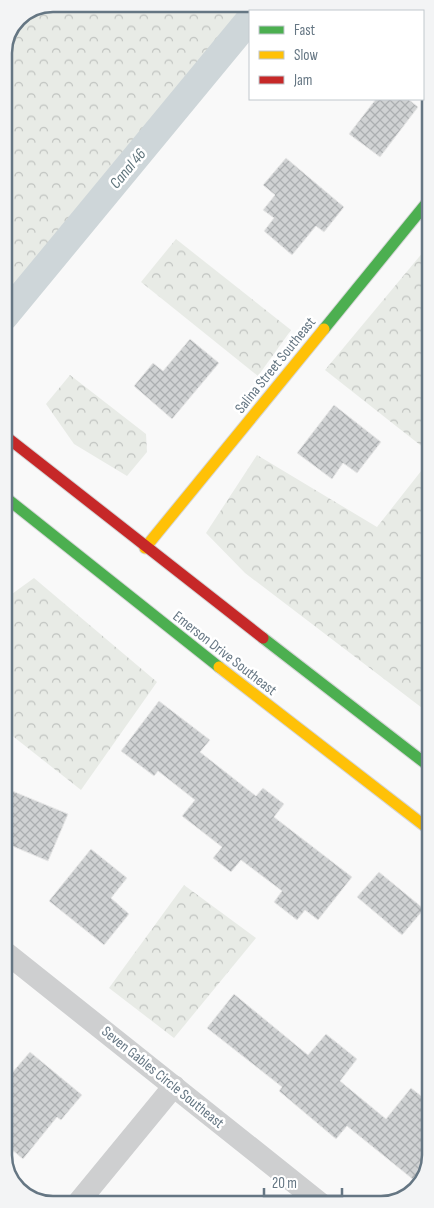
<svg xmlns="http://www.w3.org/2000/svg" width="434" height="1208" font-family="'Sofia Sans Condensed',sans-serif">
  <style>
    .forest { fill: url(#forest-crowns) }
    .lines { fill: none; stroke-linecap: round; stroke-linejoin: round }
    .canal { stroke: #ced6d9; stroke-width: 28 }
    .building { fill: url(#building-cross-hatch); stroke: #e8e8e8 }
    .fast-casing { stroke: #d5d6d7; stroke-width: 13 }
    .slow-casing { stroke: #d5d6d7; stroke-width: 13 }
    .jam-casing { stroke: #d5d6d7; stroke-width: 13 }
    .street { stroke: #cecfd0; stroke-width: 22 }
    .fast { stroke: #4caf50; stroke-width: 11 }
    .slow { stroke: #ffc107; stroke-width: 11 }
    .jam { stroke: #c62828; stroke-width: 11 }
    .labels { text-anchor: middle; stroke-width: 5; stroke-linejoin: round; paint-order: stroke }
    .street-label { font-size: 15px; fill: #657683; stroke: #fff }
    .water-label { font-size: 16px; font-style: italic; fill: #60757c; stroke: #fff }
    .rim { fill: none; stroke: #657683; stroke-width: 2.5 }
  </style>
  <defs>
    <pattern id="forest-crowns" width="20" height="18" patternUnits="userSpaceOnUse" patternTransform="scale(1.25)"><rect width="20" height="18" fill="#e8ebe6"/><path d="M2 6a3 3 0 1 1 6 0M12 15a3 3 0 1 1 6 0" fill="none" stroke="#c0c3c0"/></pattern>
    <pattern id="building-cross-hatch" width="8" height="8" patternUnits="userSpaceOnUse" patternTransform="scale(1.25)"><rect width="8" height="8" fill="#d0d2d3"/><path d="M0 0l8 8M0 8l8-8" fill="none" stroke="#acafb1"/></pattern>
  </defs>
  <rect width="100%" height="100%" fill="#f9f9f9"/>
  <!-- forest -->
  <g class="forest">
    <path d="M53,4h197l-246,296v-250l14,-32z"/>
    <path d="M368,4h16l18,7h-40z"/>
    <path d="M423,31l5,9 1,62 -7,-3z"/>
    <path d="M176,239l115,91 -33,46 -117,-94z"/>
    <path d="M429,245v207l-104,-82z"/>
    <path d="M70,375l76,59 1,18 -20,24 -53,-32 -28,-40z"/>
    <path d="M257,455l120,72 52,-66 1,253 -185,-141 -39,-40z"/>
    <path d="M34,578l123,104 -76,108 -76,-60v-131z"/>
    <path d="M184,885l72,53 -82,100 -65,-50z"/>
  </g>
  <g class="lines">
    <!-- canal -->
    <path class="canal" d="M4,317l246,-298"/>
  </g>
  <!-- building -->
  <g class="building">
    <path d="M376,99h32l10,8 -38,50 -31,-23z"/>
    <path d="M286,158l58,49 -20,25 -8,-6 -24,29 -28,-24 10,-13 -11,-8 12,-15 -12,-10z"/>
    <path d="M190,339l29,24 -47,56 -38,-33 19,-23 10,8z"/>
    <path d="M334,405l47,37 -24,31 -14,-10 -11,16 -35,-26z"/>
    <path d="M159,701l51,39 -10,12 56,44 7,-8 21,16 -10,13 78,60 -34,43 -13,-10 -8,10 -23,-18 8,-11 -41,-31 -10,12 -18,-14 9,-11 -40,-31 13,-16 -37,-29 -4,5 -33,-25z"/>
    <path d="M5,788l63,26 -20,47 -43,-18z"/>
    <path d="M91,849l36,29 -16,20 18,16 -25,31 -55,-44z"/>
    <path d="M379,872l45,37 -22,26 -45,-38z"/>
    <path d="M234,994l74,61 18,-21 31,25 -17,22 46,38 25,-31 19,15v13l-9,12 9,8v19l-4,13 -11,13 -68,-55 -11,13 -57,-48 3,-4 -75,-59z"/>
    <path d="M30,1052l52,43 -21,25 -4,-3 -34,42 -18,-15v-63z"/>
  </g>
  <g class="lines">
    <!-- fast casing -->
    <g class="fast-casing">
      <g id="fast">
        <path d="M324,329l105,-129"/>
        <path d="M5,497l214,170"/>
        <path d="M263,638l167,129"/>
      </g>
    </g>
    <!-- slow casing -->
    <g class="slow-casing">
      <g id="slow">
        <path d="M145,548l179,-219"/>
        <path d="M219,667l211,163"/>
      </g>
    </g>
    <!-- jam casing -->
    <g class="jam-casing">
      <path id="jam" d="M4,435l259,203"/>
    </g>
    <!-- street -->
    <g class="street">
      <path d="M5,952l315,251"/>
      <path d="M77,1204l97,-118"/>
    </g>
    <!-- fast -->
    <use href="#fast" class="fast"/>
    <!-- slow -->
    <use href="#slow" class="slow"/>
    <!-- jam -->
    <use href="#jam" class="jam"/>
  </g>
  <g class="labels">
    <!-- street labels -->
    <g class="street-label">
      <text transform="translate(275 365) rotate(-51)" y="5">Salina Street Southeast</text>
      <text transform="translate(225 653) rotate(38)" y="5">Emerson Drive Southeast</text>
      <text transform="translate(163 1077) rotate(39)" y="5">Seven Gables Circle Southeast</text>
    </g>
    <!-- water labels -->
    <g class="water-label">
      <text transform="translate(127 168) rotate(-50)" y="6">Canal 46</text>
    </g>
  </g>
  <!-- crop -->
  <path d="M0 0H434V1208H0ZM53 12H381A41 41 0 0 1 422 53V1155A41 41 0 0 1 381 1196H53A41 41 0 0 1 12 1155V53A41 41 0 0 1 53 12Z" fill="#f3f4f5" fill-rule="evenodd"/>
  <path class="rim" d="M53 12H381A41 41 0 0 1 422 53V1155A41 41 0 0 1 381 1196H53A41 41 0 0 1 12 1155V53A41 41 0 0 1 53 12Z"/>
  <!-- legend -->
  <rect x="249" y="10" width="175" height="90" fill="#ffffff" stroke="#c1c8cd"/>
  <rect x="259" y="26" width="25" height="8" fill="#4caf50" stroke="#c1c8cd"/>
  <text x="294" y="35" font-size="15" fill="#657683">Fast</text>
  <rect x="259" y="51" width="25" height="8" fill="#ffc107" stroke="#c1c8cd"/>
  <text x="294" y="60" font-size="15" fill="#657683">Slow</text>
  <rect x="259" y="76" width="25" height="8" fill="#c62828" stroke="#c1c8cd"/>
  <text x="294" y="85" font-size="15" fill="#657683">Jam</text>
  <!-- scale -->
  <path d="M264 1188v8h78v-8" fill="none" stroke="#657683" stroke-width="2.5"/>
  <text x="272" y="1188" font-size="15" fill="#657683" stroke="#ffffff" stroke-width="4" paint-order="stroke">20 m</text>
</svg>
